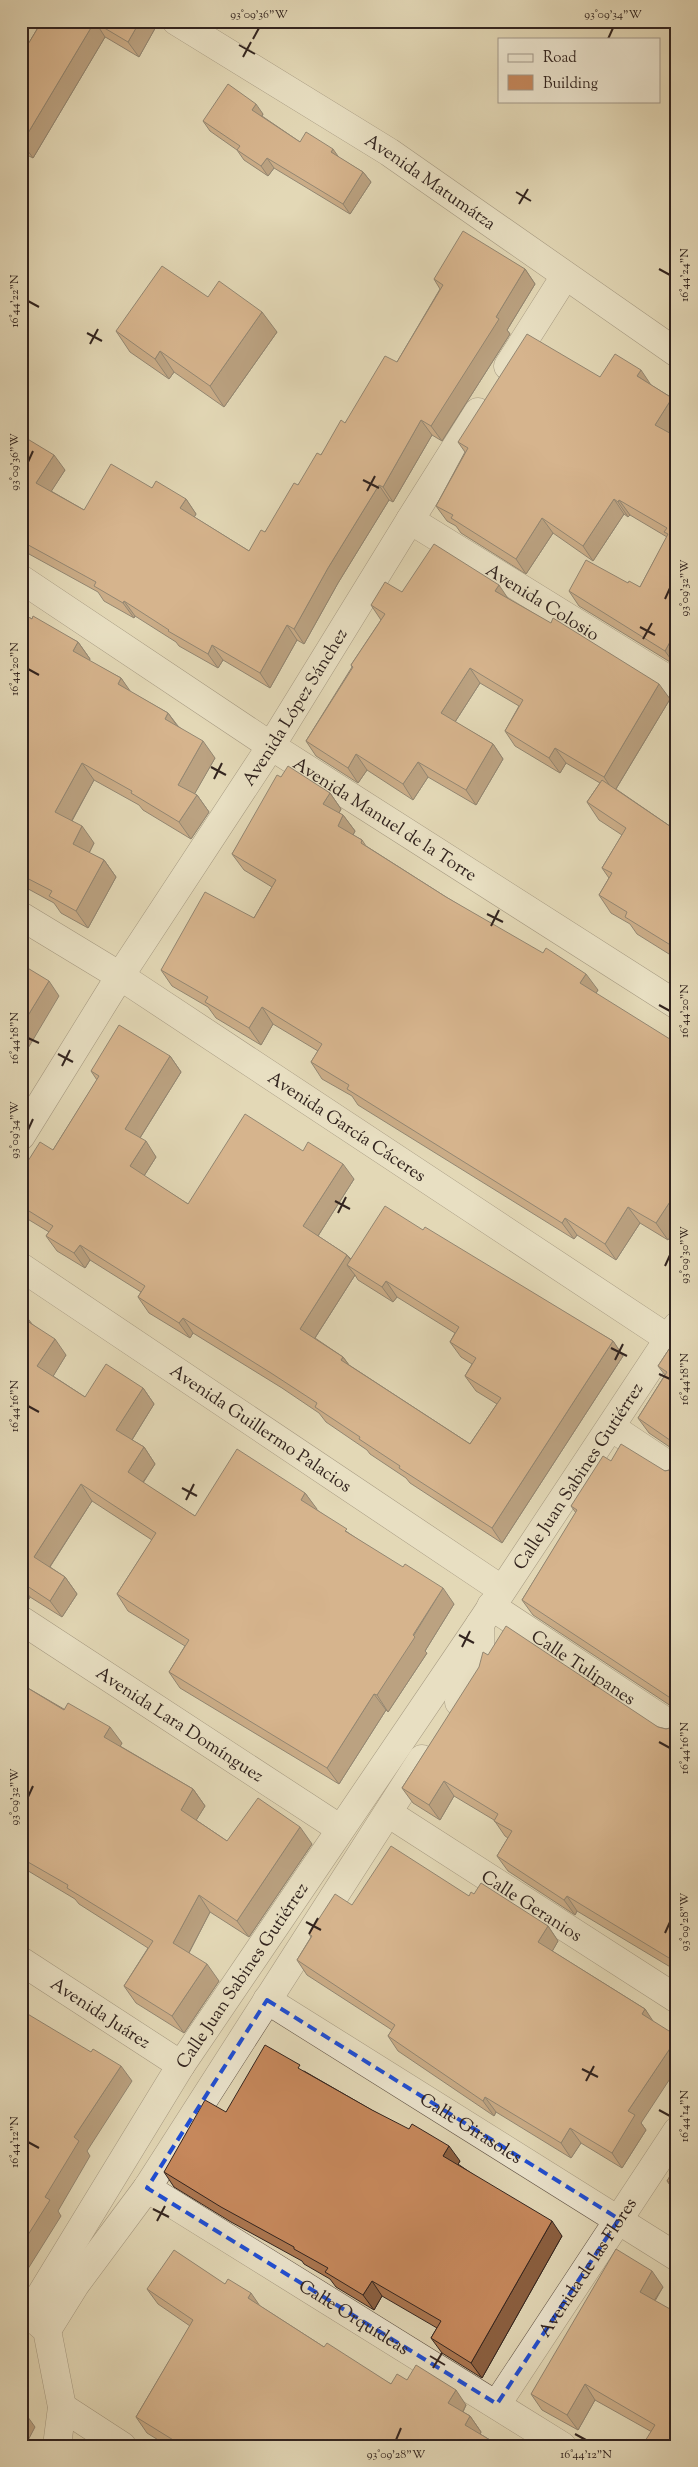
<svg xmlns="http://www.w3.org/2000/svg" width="698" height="2467" font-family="'Sorts Mill Goudy',serif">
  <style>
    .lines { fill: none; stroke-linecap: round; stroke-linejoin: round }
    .minor-casing { stroke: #5e5145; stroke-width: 29 }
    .minor { stroke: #ede6d0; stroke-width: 28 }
    .wall { fill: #aa754f; stroke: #32241f; fill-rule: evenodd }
    .shaded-wall { fill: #8b5f40; stroke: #32241f }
    .building { fill: #c6885c; stroke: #32241f }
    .marked { fill: none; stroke: #1d4ed8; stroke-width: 4; stroke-dasharray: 10 6; stroke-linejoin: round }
    .ticks { fill: none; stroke: #32241f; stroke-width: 2 }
    .labels { text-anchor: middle; stroke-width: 5; stroke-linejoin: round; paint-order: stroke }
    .street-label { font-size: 18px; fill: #32241f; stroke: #ede6d0 }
    .neatline { fill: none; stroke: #32241f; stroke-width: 2 }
    .ticks-label { font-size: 12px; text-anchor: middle; fill: #32241f }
  </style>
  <rect width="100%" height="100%" fill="#e3d8b7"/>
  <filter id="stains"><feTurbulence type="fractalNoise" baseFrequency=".004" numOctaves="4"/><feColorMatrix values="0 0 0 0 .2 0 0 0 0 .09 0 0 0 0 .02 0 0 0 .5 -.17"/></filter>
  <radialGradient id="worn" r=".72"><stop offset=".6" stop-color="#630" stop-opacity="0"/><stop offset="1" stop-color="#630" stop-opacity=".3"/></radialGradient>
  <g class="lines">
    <!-- minor casing -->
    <g class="minor-casing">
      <g id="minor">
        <path id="s1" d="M176,21l213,131 288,201"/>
        <path d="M508,366l57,-90"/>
        <path id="s2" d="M410,520l267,165"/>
        <path id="s3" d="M21,579l250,167 406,259"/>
        <path id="s4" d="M21,916l99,60 549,363"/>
        <path id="s5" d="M21,1136l99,-160 151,-230 139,-226 68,-108"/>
        <path id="s6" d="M21,1267l480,322"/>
        <path d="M611,1427l66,44"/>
        <path id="s7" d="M491,1606l186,123"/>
        <path id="s8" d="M21,1620l318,208"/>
        <path d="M459,1702c20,-32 23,-40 21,-78"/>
        <path id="s9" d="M388,1813l289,186"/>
        <path id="s10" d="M21,1961l160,104"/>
        <path id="s11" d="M267,2000l410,257"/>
        <path id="s12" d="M147,2188l415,258"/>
        <path id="s13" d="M29,2314l152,-249 299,-441 197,-298"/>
        <path d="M33,2318l14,12 15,77 -5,39"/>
        <path d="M47,2330l28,-45 72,-97 275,-429"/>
        <path id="s14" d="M497,2404l180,-273"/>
        <path d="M62,2407l60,39"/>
      </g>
    </g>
    <!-- minor -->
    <use href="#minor" class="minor"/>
  </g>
  <!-- wall -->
  <g class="wall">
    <path d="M42,21h115l1,2 -19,34 -32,-19 -2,-1 -72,121 -12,-6v-96z"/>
    <path d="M263,114l-1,2 38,26 38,15 25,15 8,10 -21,32 -76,-46 -6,8 -24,-16 -7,-10 -27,-19 -7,-10z"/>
    <path d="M525,269l10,15 -28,46 3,4 -68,107 -10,-6 -39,67 -4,-2 -51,83 -34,61 -7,-4 -27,48 -47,-28 -5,8 -39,-22 -3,-4 -41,-26 -1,2 -30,-17 -6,-9 -69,-38 -8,-11v-108l44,35 -14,21 33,19 68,-22 34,11 10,15 -2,3 55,34 16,-19 33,-47 47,-62 52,-61 43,-73 -6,-10z"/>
    <path d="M208,297l69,35 -53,75 -50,-35 -5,7 -39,-27 -14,-21z"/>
    <path d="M600,377l51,8 21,13 5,7v17l-7,11 7,4v225l-2,3 -96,-59 -10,-15 59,-8 12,4 27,-50 -37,-22 -2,2 -4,-3 -31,47 -40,-28 -27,41 -65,-41 -5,-7 -9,-5 -11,-15 29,-54 -7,-10z"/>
    <path d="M402,592l107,7 161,100 -54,90 61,42v128l-40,-25 -7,-10 -19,-11 -12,-18 10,-17 -7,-10 20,-33 -23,-15 -12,-18 13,-19 -34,-20 -6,10 -45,-27 -10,-15 14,-25 -39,-23 -25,39 38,22 10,15 -27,46 -48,-28 -15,23 -46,-30 -9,13 -42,-27 -10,-15 46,-74 -1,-2 30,-45 -10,-15z"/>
    <path d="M21,613l11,6 46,23 12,17 -1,2 32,17 8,13 39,22 10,13 37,32 -21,36 3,1 12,17 -18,27 -48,-29 -4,-5 -45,-25 -22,41 22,22 -5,10 15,7 12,17 -28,51 -27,-15 -7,-10 -33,-18z"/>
    <path d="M281,777l49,16 11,16 -2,4 4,2 12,16 -2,4 9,5 4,6 80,51 152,93 -2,3 72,247 -28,-17 -24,37 -39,-25 -3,4 -216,-134 -6,-9 -30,-17 -11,-17 7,-11 -45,-27 -12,21 -45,-27 -8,-11 -36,-21 -11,-16 93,-52 18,-31 -28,-17 -12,-16z"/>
    <path d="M170,1056l11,16 -41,66 16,19 -12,19 44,28 115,-53 51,28 -36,57 29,19 4,4 72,-29 190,111 10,15 -121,187 -92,-60 -4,-5 -36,-24 -3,-4 -41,-28 -7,-9 -37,-25 -89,-55 -3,5 -41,-25 -11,-16 3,-5 -51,-32 -5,8 -28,-17 -11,-15 3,-4 -28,-17v-43l32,-22 44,-70 -6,-9zM355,1275l3,5 35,22 4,-5 58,36 -5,9 11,15 11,7 -7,12 11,15 21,13 -27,40 -121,-79 -6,-8 -28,-19z"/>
    <path d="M21,1313l11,11 34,31 -13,21 32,21 58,-9 11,16 -22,36 12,7 11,17 -12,19 52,33 110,-23 12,17 33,24 104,70 -29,47 2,2 -39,59 -2,-2 -47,74 -159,-96 -11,-16 16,-26 -57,-35 -11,-17 35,-54 -60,-39 -42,66 15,10 12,17 -15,23 -32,-20 -4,7 -5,-3z"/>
    <path d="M677,1337v115l-28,-19 -11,-15 27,-43 -7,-9z"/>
    <path d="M611,1461l54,10 9,-2 3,-2v243l-144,-95 -11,-15 54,-87 -5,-7z"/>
    <path d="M488,1655l170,72 8,2 8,-2 3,-2v246l-100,-60 -2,4 -67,-44 -11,-15 11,-18 -3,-2 -11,-16 -40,-24 -14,24 -27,-17 -11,-15z"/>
    <path d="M21,1684l101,59 -2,3 73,43 12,17 -9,14 31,21 85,3 -63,93 -39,-25 -21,41 30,28 -35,52 -48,-30 -12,-17 24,-38 -69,-44 -4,-5 -50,-30 -4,7z"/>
    <path d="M474,1894l74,32 10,15 -6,10 93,58 7,12 -11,102 5,7 -24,38 -41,-25 -10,15 -75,-46 -2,4 -96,-65 -10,-15 4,-6 -85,-55 -10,-15 14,-23 -2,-3 43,-29 117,-9z"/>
    <path d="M304,2071l156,90 -2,3 104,72 -80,142 -40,-25 -11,-15 6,-10 -55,-32 -8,14 -38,-23 -6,-8 -26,-15 -2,-3 -71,-39 -57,-35 -10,-15 62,-60z"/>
    <path d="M677,2165v30l-10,-14z"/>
    <path d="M225,2284l35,22 64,41 67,37 16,-4 59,25 -3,7 7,4 11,16 -1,2 20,12h-332l-21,-13 -11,-16 54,-91 -32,-22 -11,-15z"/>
    <path d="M663,2287l-8,14 22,145 -82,-46 -17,30 -36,-20 -11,-16z"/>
  </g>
  <!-- shaded-wall -->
  <g class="shaded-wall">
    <path d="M95,21h20l-19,2 9,14 -72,121 -11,-15z"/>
    <path d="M140,21h17l1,2 -19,34 -11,-15z"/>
    <path d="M256,104l7,10 -4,6 -7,-10z"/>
    <path d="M333,149l7,10 -9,-7z"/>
    <path d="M267,158l7,10 -6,8 -7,-10z"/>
    <path d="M363,172l8,10 -21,32 -7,-10z"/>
    <path d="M21,235l7,9 -7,11z"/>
    <path d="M525,269l10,15 -28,46 3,4 -68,107 -11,-15 65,-109z"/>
    <path d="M262,312l15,20 -53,75 -14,-21z"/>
    <path d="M160,351l14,21 -5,7 -14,-20z"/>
    <path d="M641,370l10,15 -14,-9z"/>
    <path d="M672,398l5,7v17l-11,18 -11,-15z"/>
    <path d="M421,420l11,15 -39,67 -10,-15z"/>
    <path d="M54,455l11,15 -18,28 -11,-15z"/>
    <path d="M379,485l10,15 -51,83 -34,61 -10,-15 34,-61z"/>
    <path d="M186,499l10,15 -5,9 -11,-15z"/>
    <path d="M614,499l10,15 -31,47 -10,-15z"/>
    <path d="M619,500l11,15 -2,2 -10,-15z"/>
    <path d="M542,518l11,15 -27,41 -10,-15z"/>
    <path d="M499,585l10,15 -14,-9z"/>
    <path d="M124,601l11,15 -1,2 -11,-15z"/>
    <path d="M287,625l10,15 -27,48 -10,-15z"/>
    <path d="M677,629v33l-2,3 -10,-14z"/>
    <path d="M78,642l12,17 -5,9 -12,-17z"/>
    <path d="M212,645l11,15 -5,8 -10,-14z"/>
    <path d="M470,668l10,15 -29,45 -10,-15z"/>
    <path d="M121,678l12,17 -15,-11z"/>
    <path d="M659,684l11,15 -56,93 -10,-15z"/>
    <path d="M168,713l12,17 -15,-11z"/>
    <path d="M203,741l12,17 -25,44 -12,-17z"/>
    <path d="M493,744l10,15 -27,46 -10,-15z"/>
    <path d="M555,748l11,15 -6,10 -11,-15z"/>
    <path d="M356,754l11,16 -9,13 -10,-15z"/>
    <path d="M418,762l10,15 -15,23 -10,-16z"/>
    <path d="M82,763l12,17 -27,49 -12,-17z"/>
    <path d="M330,793l11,16 -6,11 -12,-16z"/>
    <path d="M197,795l12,17 -18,27 -12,-17z"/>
    <path d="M343,815l12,16 -6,11 -11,-16z"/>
    <path d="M82,826l12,17 -9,18 -12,-17z"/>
    <path d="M104,860l12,17 -28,51 -12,-17z"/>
    <path d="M586,974l12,16 -6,9 -12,-16z"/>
    <path d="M49,981l10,15 -38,64v-33z"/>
    <path d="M262,1007l11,17 -12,21 -12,-17z"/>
    <path d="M170,1056l11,16 -45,72 -11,-15z"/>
    <path d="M146,1141l10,16 -16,25 -10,-16z"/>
    <path d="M343,1164l11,15 -40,63 -11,-16z"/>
    <path d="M677,1191v35l-9,14 -12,-17z"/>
    <path d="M628,1207l12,16 -24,37 -11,-16z"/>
    <path d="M565,1218l12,17 -3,4 -12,-16z"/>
    <path d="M80,1245l10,15 -5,8 -11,-15z"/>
    <path d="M347,1255l11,15 -11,-5 8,10 -44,69 -11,-15z"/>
    <path d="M386,1281l11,16 -4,5 -11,-15z"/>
    <path d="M26,1316l12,16 -14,-13z"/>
    <path d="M183,1318l10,15 -3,5 -11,-15z"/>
    <path d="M55,1339l11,16 -17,28 -12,-17z"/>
    <path d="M613,1341l10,15 -121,187 -10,-15z"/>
    <path d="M343,1357l11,15 -13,-12z"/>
    <path d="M143,1388l11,16 -26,42 -12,-16z"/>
    <path d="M144,1447l11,17 -16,24 -11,-16z"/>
    <path d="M81,1484l11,17 -47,73 -11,-17z"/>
    <path d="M305,1493l12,16 -4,8 -12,-17z"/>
    <path d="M65,1577l12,17 -15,23 -12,-16z"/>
    <path d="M21,1584l9,13 -4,7 -5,-7z"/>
    <path d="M443,1588l11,16 -29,47 2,2 -39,59 -11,-17z"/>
    <path d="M374,1694l12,16 -47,74 -12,-16z"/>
    <path d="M110,1727l12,16 -6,11 -12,-17z"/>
    <path d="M444,1781l10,15 -14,24 -11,-15z"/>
    <path d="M193,1789l12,17 -13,21 -11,-17z"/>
    <path d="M300,1827l12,17 -63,93 -12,-16z"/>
    <path d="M21,1864l4,5 -4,7z"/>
    <path d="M199,1895l11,17 -25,48 -12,-17z"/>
    <path d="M567,1896l10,15 -2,4 -11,-15z"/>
    <path d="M548,1926l10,15 -9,16 -11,-15z"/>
    <path d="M207,1964l12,17 -35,52 -12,-17z"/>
    <path d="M645,2009l10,15 -13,-10z"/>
    <path d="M677,2038v30l-36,55 5,7 -24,38 -10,-15 16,-42z"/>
    <path d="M121,2066l11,15 -45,70 3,5 -32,55 3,5 -40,64v-34l53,-109z"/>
    <path d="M485,2097l11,15 -2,4 -11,-15z"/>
    <path d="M570,2128l11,15 -10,15 -10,-15z"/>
    <path d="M449,2146l11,15 -6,10 -11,-15z"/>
    <path d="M552,2221l10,15 -80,142 -11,-15z"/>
    <path d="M652,2271l11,16 -13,20 -10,-15z"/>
    <path d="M372,2281l10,15 -8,14 -11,-15z"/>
    <path d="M251,2293l11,16 -14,-11z"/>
    <path d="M585,2384l10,16 -17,30 -11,-15z"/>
    <path d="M456,2390l10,15 -7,14 -11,-16z"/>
    <path d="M25,2413l10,14 -10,19h-4v-26z"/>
    <path d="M470,2416l11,16 -5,9 -11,-16z"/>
  </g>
  <!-- building -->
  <g class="building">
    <path d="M42,21h53l-73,122h-1v-87z"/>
    <path d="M97,21h43l-12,21 -32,-19z"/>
    <path d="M228,84l28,20 -4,6 48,32 6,-10 27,17 -2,3 32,20 -20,32 -76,-46 -6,8 -24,-16 3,-4 -37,-25z"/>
    <path d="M463,231l62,38 -29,48 3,2 -68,107 -10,-6 -38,67 -4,-2 -51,83 -34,61 -7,-4 -27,48 -48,-28 -4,9 -40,-23 1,-1 -45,-29 -1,2 -29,-17 2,-4 -75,-41v-106l33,20 -18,28 48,27 27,-46 41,24 4,-7 30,18 -6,9 69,43 12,-21 4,2 29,-49 4,2 19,-32 4,2 20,-35 4,3 40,-67 12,6 46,-77 -9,-6z"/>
    <path d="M162,266l46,31 11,-16 43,31 -52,74 -50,-35 -5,8 -39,-28z"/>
    <path d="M527,334l73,43 15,-23 26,16 -4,6 35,22 -17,27 22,12v192l-12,22 -96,-60 17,-31 42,23 1,-2 11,6 28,-53 -4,-2 3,-4 -48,-28 -1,2 -4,-3 -31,47 -41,-28 -26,41 -65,-41 2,-3 -17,-9 32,-58 -10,-6z"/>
    <path d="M434,544l65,41 -4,6 56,32 2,-5 106,66 -55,93 -49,-29 -6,10 -44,-27 18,-31 -53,-32 -29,45 52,31 -27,46 -48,-28 -15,22 -47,-30 -8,14 -42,-27 47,-74 -2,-2 34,-51 -14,-9 14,-23 17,10z"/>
    <path d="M21,613l11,6 1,-3 45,26 -5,9 48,27 -3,6 50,29 -3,6 38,22 -25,44 19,10 -18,27 -48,-29 1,-2 -50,-28 -27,49 27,14 -9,18 31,16 -28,51 -27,-15 3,-5 -31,-16z"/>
    <path d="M288,766l42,27 -7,11 20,11 -5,11 24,14 -1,3 85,54 97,56 3,-5 40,26 -6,9 93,58 4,-5v155l-21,32 -28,-16 -23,37 -40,-26 -3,5 -215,-134 2,-4 -38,-23 11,-18 -60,-37 -13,21 -44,-26 3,-5 -47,-27 44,-78 49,26 22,-38 -44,-26 45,-79 4,2z"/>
    <path d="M602,780l75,51v118l-52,-32 2,-5 -28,-17 13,-22 -10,-5 24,-40 -39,-26z"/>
    <path d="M21,964l28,17 -28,46z"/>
    <path d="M119,1025l51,31 -45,73 21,12 -16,25 58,38 57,-90 58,37 5,-9 35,22 -40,62 44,29 -47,74 43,28 -2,3 129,84 31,-46 -36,-22 11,-18 -26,-16 9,-15 -73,-46 -4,6 -35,-22 38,-59 38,24 2,-3 188,114 -121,187 -93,-60 1,-2 -41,-27 1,-2 -45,-30 2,-4 -46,-30 -88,-55 -4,5 -41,-26 7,-11 -65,-41 -6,8 -28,-17 7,-10 -32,-20v-34l19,-30 13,8 46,-74 -8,-5z"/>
    <path d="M21,1313l5,3 -2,3 31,20 -18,27 48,31 21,-33 37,24 -27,42 28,17 -16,25 21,14 46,30 42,-67 68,44 -4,7 46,29 -2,2 58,36 2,-3 38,24 -30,47 2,2 -38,58 -3,-1 -47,74 -158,-96 20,-32 -72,-46 39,-61 -75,-49 -47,73 31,20 -15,24 -29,-19z"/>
    <path d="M677,1337v108l-39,-27 29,-46 -9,-6z"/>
    <path d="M621,1444l44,27 9,-2 3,-2v236l-2,-2 -153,-101 55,-90 -6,-4 32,-50 8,5z"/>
    <path d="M506,1626l152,101 8,2 8,-2 3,-2v232l-3,4 -107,-65 -3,4 -67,-44 15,-25 -18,-10 4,-7 -54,-33 -15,24 -27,-17 77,-121 4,-15 5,3z"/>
    <path d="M21,1684l43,26 4,-7 42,24 -6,10 89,52 -12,21 46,31 31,-43 42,29 -63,94 -38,-26 -26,48 34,21 -35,52 -48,-30 29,-45 -86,-53 1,-3 -47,-27z"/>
    <path d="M391,1846l78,50 2,-4 3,2 7,-11 67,43 -10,16 107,67 -3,5 35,22v2l-49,73 7,4 -23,38 -42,-25 -9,15 -76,-46 -2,4 -95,-65 7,-11 -98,-65 15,-24 -3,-2 26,-40 17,11z"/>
    <path d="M21,2010l70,42 2,-3 28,17 -47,71 5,4 -34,56 5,3 -29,46z"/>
    <path d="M265,2045l35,20 -2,3 74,42 37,19 3,-5 37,22 -6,10 109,65 -81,142 -40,-25 10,-17 -69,-40 -9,14 -38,-23 3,-4 -34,-19v-2l-73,-40 -57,-35 41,-72 21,12z"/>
    <path d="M677,2165v22l-10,-6z"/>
    <path d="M616,2249l36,22 -12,21 37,21v133h-35l13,-21 -70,-41 -18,31 -36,-21z"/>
    <path d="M174,2250l51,34 3,-5 23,14 -3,5 76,49 3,-4 64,41 6,-10 10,6 9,-15 40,25 -8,13 22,13 -5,9 35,21h-317l-47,-29 57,-97 -46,-31z"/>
    <path d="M21,2411l4,2 -4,7z"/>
  </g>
  <!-- marked area -->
  <path d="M0 0H698V2467H0ZM267,2000l352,219 -122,185 -350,-216z" fill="#e3d8b7" fill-opacity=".55" fill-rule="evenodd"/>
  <path class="marked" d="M267,2000l352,219 -122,185 -350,-216z"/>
  <!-- ticks -->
  <path class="ticks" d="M253,39l6,-11M608,39l5,-11M239,45l16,9M243,57l8,-15M516,192l15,9M519,204l9,-15M659,269l11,6M28,301l11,6M87,333l15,8M90,344l8,-15M28,462l5,-11M363,480l16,8M367,491l8,-15M665,599l5,-11M640,627l15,8M643,639l9,-16M28,669l11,6M211,767l15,8M214,779l8,-16M487,914l16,8M491,926l8,-16M659,1005l11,6M28,1038l11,5M58,1054l15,8M62,1066l8,-16M28,1130l5,-11M335,1201l15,8M338,1213l8,-16M665,1266l5,-11M611,1348l16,8M615,1360l8,-16M659,1374l11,5M28,1406l11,6M182,1488l15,8M186,1500l8,-16M459,1635l15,8M462,1647l8,-16M659,1742l11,6M28,1797l5,-11M306,1922l15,8M665,1933l5,-11M309,1934l9,-16M582,2069l16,8M586,2081l8,-15M659,2110l11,6M28,2142l11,6M153,2209l16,8M157,2221l8,-15M430,2356l15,9M433,2368l9,-15M575,2434l11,6M396,2440l5,-12"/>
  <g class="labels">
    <!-- street labels -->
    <g class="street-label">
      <text dy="6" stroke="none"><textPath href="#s1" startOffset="301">Avenida Matumátza</textPath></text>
      <text dy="6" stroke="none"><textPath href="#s2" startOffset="156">Avenida Colosio</textPath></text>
      <text dy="6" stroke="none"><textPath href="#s5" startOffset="509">Avenida López Sánchez</textPath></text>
      <text dy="6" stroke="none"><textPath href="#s3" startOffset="436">Avenida Manuel de la Torre</textPath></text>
      <text dy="6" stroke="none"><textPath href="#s4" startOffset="388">Avenida García Cáceres</textPath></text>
      <text dy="6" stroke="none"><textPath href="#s6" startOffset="289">Avenida Guillermo Palacios</textPath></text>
      <text dy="6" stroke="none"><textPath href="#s13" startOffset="1002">Calle Juan Sabines Gutiérrez</textPath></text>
      <text dy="6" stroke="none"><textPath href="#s7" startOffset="111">Calle Tulipanes</textPath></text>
      <text dy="6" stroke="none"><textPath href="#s8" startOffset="190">Avenida Lara Domínguez</textPath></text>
      <text dy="6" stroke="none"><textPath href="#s9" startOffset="171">Calle Geranios</textPath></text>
      <text dy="6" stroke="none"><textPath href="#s13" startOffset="400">Calle Juan Sabines Gutiérrez</textPath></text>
      <text dy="6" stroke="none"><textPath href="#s10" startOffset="95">Avenida Juárez</textPath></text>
      <text dy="6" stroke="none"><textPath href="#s11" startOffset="241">Calle Girasoles</textPath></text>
      <text dy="6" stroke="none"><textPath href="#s14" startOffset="164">Avenida de las Flores</textPath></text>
      <text dy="6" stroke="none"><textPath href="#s12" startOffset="244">Calle Orquídeas</textPath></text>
    </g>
  </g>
  <!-- margin -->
  <rect width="698" height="2467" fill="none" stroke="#e3d8b7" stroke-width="55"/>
  <!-- legend -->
  <rect x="498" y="38" width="162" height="65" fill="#ede6d0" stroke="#a29889"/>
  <rect x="508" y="54" width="25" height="8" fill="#ede6d0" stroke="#a29889"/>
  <text x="543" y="62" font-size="15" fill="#32241f">Road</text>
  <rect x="508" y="75" width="25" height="15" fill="#c6885c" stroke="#a29889"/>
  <text x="543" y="88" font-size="15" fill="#32241f">Building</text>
  <rect x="28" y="28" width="642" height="2412" class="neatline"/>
  <g class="ticks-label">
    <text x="259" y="18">93°09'36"W</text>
    <text x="613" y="18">93°09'34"W</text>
    <text transform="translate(684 275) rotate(-90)" y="4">16°44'24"N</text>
    <text transform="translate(14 301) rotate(-90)" y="4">16°44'22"N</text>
    <text transform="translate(14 462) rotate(-90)" y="4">93°09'36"W</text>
    <text transform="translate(684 588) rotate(-90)" y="4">93°09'32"W</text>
    <text transform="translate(14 669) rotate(-90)" y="4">16°44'20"N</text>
    <text transform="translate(684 1011) rotate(-90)" y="4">16°44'20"N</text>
    <text transform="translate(14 1038) rotate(-90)" y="4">16°44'18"N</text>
    <text transform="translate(14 1130) rotate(-90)" y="4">93°09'34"W</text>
    <text transform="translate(684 1255) rotate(-90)" y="4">93°09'30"W</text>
    <text transform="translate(684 1379) rotate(-90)" y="4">16°44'18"N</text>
    <text transform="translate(14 1406) rotate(-90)" y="4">16°44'16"N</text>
    <text transform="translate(684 1748) rotate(-90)" y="4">16°44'16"N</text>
    <text transform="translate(14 1797) rotate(-90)" y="4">93°09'32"W</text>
    <text transform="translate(684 1922) rotate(-90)" y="4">93°09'28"W</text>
    <text transform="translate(684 2116) rotate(-90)" y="4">16°44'14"N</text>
    <text transform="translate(14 2142) rotate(-90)" y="4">16°44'12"N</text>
    <text x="396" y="2458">93°09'28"W</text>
    <text x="586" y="2458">16°44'12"N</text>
  </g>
  <rect width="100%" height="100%" filter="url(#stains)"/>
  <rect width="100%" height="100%" fill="url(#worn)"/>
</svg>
